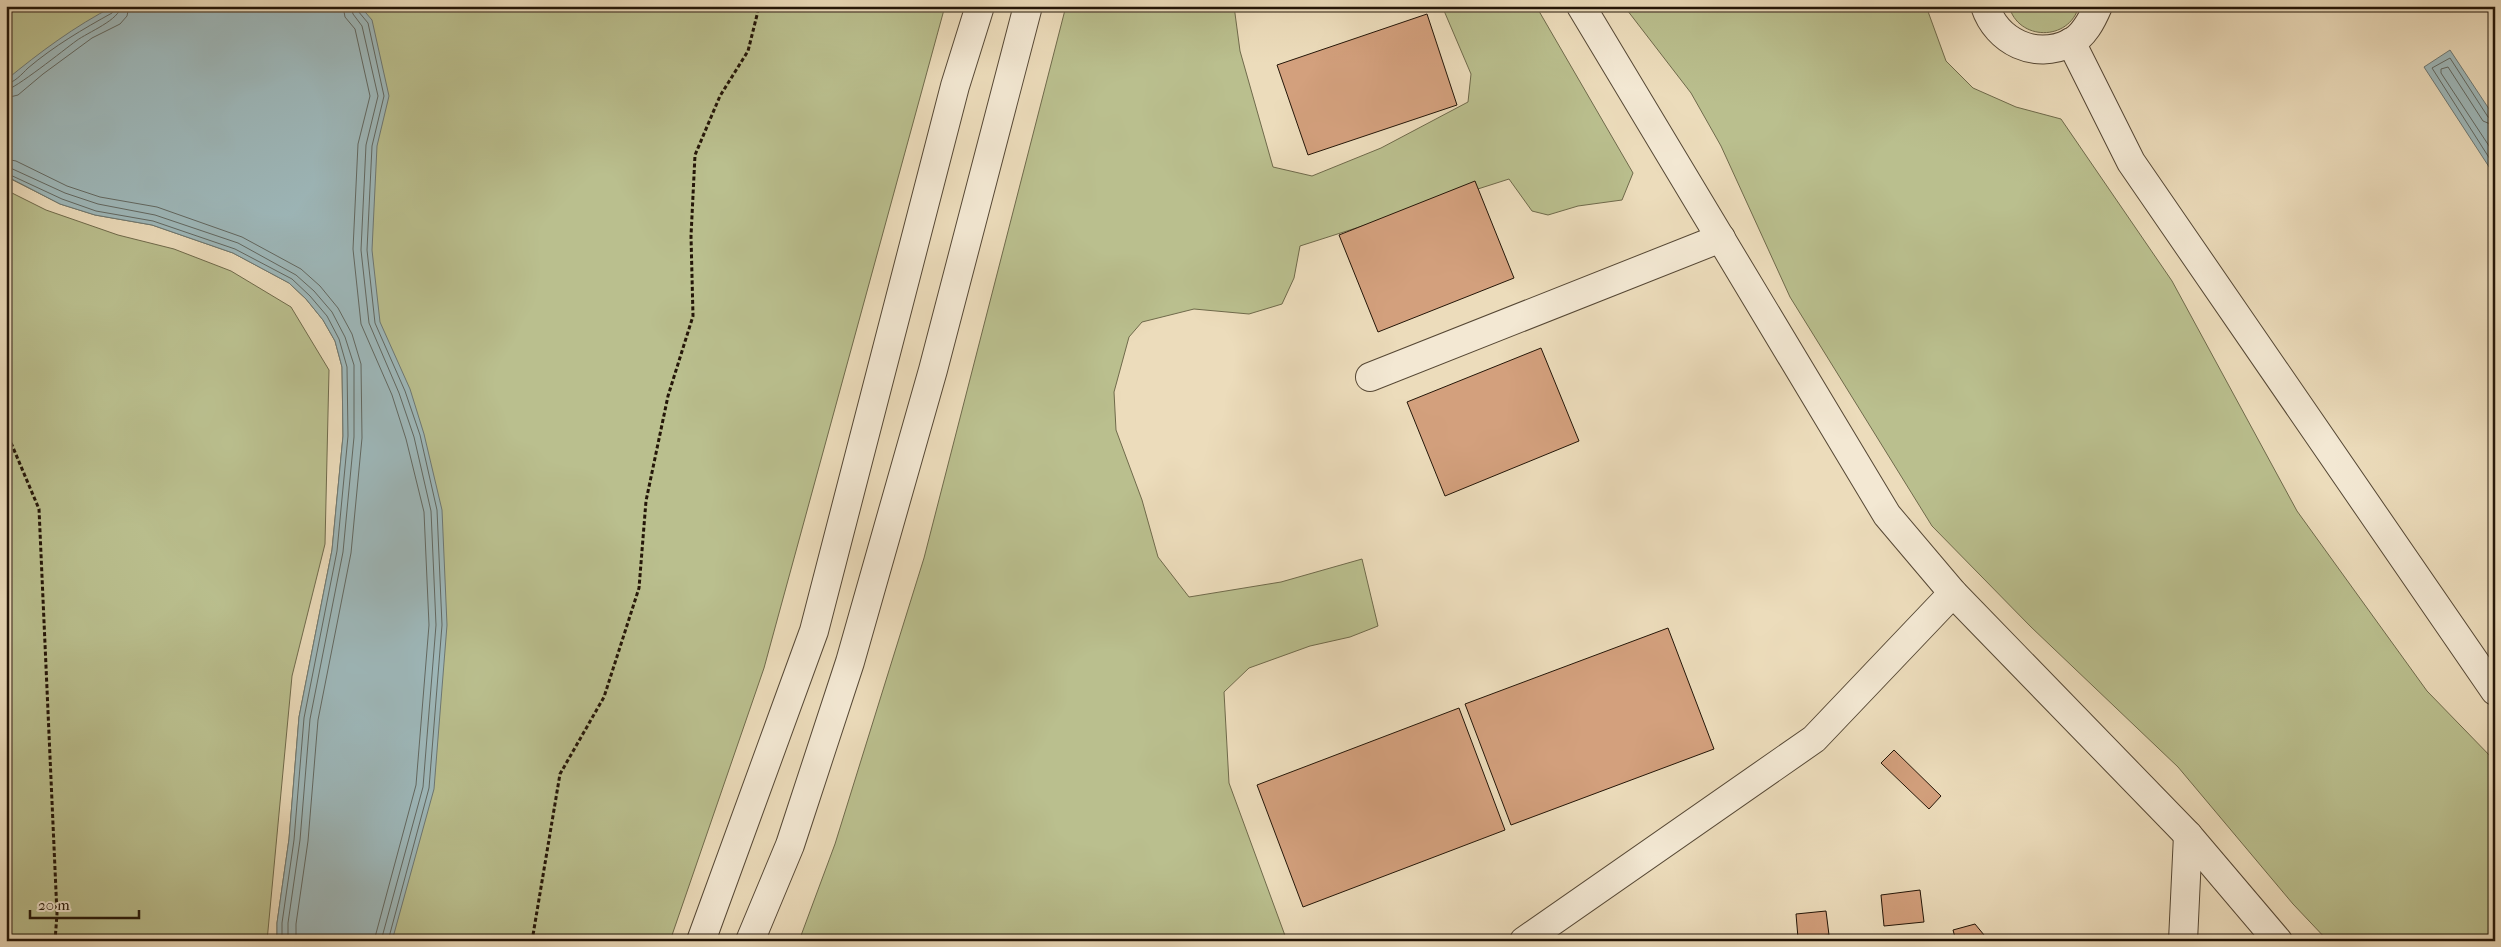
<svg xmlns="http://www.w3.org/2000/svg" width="2501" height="947" font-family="'IM FELL French Canon',serif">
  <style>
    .green { fill: #babf8e; stroke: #6f6a4b }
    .water { fill: #9eb9bc; stroke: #6d7874 }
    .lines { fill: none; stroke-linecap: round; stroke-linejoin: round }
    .shore { stroke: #616862; stroke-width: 1 }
    .building { fill: #d3a07d; stroke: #241608 }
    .minor-casing { stroke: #564835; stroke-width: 30 }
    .path { stroke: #241608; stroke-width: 3; stroke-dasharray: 4 2.5; stroke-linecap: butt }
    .minor { stroke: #f3e8d3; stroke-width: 28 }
  </style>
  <rect width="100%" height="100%" fill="#ecdcbb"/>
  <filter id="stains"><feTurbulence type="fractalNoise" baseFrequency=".004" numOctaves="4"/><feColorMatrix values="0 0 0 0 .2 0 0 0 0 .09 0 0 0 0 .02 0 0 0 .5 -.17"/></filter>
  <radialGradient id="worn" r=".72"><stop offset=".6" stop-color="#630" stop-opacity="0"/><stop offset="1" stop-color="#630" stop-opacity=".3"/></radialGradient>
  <!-- green -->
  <g class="green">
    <path d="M6,6h939l-181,662 -94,273h-393v-18l12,-84 10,-122 33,-167 11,-114 -1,-69 -7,-26 -12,-21 -17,-21 -17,-16 -56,-30 -81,-28 -57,-10 -35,-11 -53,-27z"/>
    <path d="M1066,6h168l6,45 33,116 39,9 69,-28 87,-46 3,-28 -29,-68h94l97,167 -11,27 -44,6 -30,9 -16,-4 -23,-32 -209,67 -6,32 -12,26 -33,10 -55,-5 -52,13 -13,15 -15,55 2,38 26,70 16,57 31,40 92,-15 81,-23 16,67 -28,11 -40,9 -61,22 -25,24 5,91 58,158h-488l36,-97 89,-286z"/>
    <path d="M1624,6h302l20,55 27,27 43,19 45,12 111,162 125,230 130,180 68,70v180h-167l-35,-37 -115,-137 -147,-140 -99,-101 -142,-229 -69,-151 -30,-53z"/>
    <path d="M2009,6h70c-10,36 -61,35 -70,0z"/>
    <path d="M6,190l40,20 72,25 56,14 57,22 60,36 38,63 -4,174 -33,132 -25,265h-261z"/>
  </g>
  <!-- water -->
  <g class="water">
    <path d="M114,6h246l12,14 17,76 -12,50 -5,104 8,72 30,67 14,45 18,76 5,115 -13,164 -42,152h-115v-18l12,-84 10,-122 33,-167 11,-114 -1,-69 -7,-26 -12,-21 -17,-21 -17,-16 -56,-30 -81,-28 -57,-10 -35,-11 -54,-28v-96c34,-28 69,-54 108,-74z"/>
    <path d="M2450,50l45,68v58l-71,-109z"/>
  </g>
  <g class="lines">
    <!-- shore -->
    <g class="shore">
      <path d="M343,6l2,11 10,12 15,67 -12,48 -5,105 8,75 31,71 14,44 18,73 5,113 -13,160 -42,156"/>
      <path d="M351,6l2,8 9,12 16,70 -12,49 -5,105 8,73 30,70 15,44 17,74 5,114 -13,162 -42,154"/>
      <path d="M357,6l1,5 10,12 16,73 -12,50 -5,104 8,73 30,68 15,44 17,75 5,115 -13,163 -41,153"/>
      <path d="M6,84c8,-1 16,-10 22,-16 26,-22 55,-39 84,-55l3,-7"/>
      <path d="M6,90c8,0 59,-41 70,-49 12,-9 44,-21 45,-35"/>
      <path d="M6,98l12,-3 25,-21 49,-36 28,-14 7,-8 2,-10"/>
      <path d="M2495,120l-7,-3 -38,-59 -18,10 63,99"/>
      <path d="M2495,126l-12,-5 -35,-54 -7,2v4l54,82"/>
      <path d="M6,159l10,2 51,25 33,11 57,10 85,30 59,32 19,17 18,22 14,26 9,30 1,74 -11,115 -33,167 -10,121 -12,83v17"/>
      <path d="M6,166l59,27 33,11 57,11 83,28 58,32 18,16 18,21 13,25 9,28v72l-11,115 -33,167 -10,121 -12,83v18"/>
      <path d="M6,173l56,26 34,12 57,10 82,28 57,30 18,17 17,20 12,23 8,28 1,69 -11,115 -33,167 -10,122 -12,83v18"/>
    </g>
  </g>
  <!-- building -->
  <g class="building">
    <path d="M1427,14l30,91 -149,50 -31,-90z"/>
    <path d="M1475,181l39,97 -136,54 -39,-97z"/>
    <path d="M1541,348l38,93 -134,55 -38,-94z"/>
    <path d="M1668,628l46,121 -203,76 -46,-121z"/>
    <path d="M1459,708l46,122 -202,77 -46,-122z"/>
    <path d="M1894,750l47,46 -12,13 -48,-46z"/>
    <path d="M1920,890l4,32 -40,4 -3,-31z"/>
    <path d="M1826,911l3,24 -31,3 -2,-24z"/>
    <path d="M1975,924l14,17h-33l-3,-11z"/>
  </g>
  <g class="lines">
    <!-- minor casing -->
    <g class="minor-casing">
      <g id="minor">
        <path d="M1581,6l306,509 66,78 235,242 90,106"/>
        <path d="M1985,6c12,36 50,54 85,37 14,-7 22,-23 28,-37"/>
        <path d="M2071,42l60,120 364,529"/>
        <path d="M1370,377l351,-139"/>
        <path d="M701,941l113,-310 141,-545 25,-80"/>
        <path d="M750,941l40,-96 60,-183 83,-292 95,-364"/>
        <path d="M1524,941l290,-202 139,-146"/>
        <path d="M2183,941l5,-106"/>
      </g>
    </g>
    <!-- path -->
    <g class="path">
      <path d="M6,431l33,78 18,405 -2,27"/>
      <path d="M532,941l28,-167 44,-77 35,-109 7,-87 22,-105 25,-80 -2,-80 4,-81 25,-59 28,-45 10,-40v-5"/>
    </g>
    <!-- minor -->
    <use href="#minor" class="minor"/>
  </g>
  <!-- margin -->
  <rect width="2501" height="947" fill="none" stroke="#ecdcbb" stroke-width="25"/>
  <rect x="8" y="8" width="2486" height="932" fill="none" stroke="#241608" stroke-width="2.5"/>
  <rect x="12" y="12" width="2476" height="922" fill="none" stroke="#241608"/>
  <!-- scale -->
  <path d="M30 910v8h109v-8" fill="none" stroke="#241608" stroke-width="2.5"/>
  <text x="38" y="910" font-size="15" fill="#241608" stroke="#f3e8d3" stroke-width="4" paint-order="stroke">20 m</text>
  <rect width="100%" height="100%" filter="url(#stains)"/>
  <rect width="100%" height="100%" fill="url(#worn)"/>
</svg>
